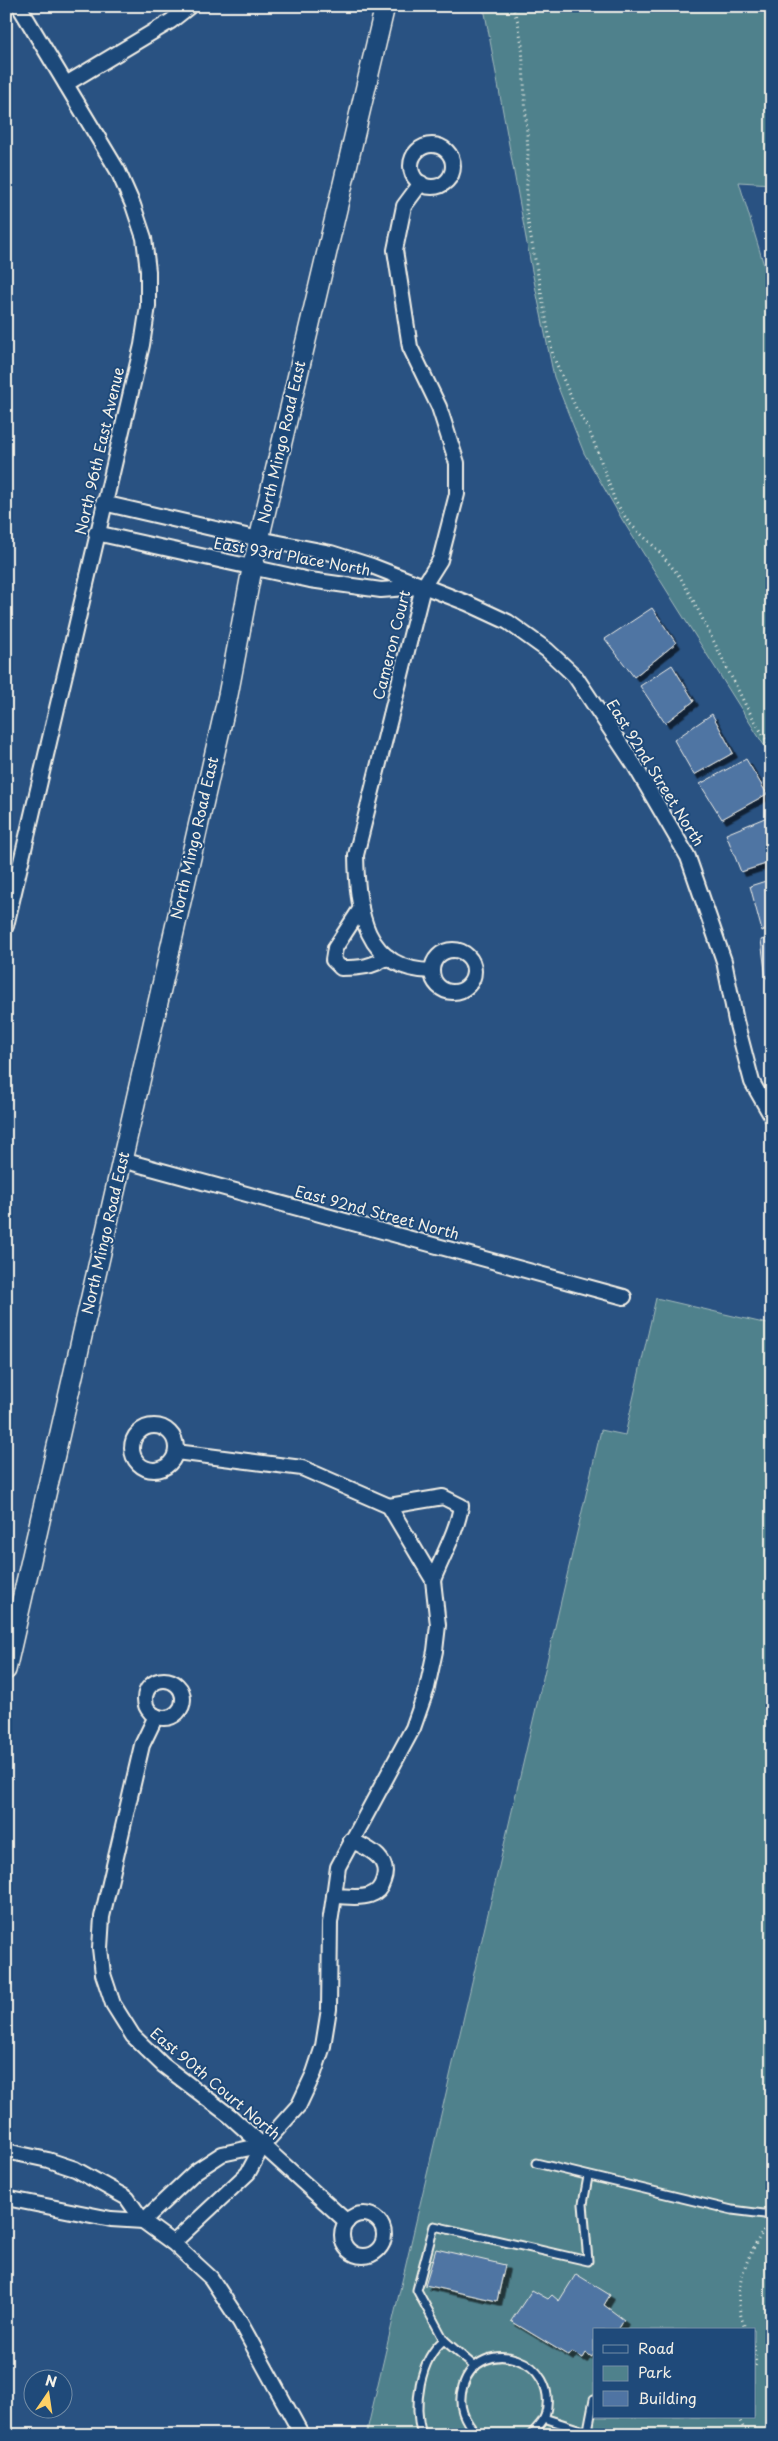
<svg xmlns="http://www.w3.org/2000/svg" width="778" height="2441" font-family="'Playpen Sans',sans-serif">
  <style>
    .green { fill: #4f818c; stroke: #a2b9ba; fill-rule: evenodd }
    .building { fill: #4f74a3; stroke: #f4f1e8; filter: url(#shadow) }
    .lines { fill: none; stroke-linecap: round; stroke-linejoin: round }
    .lane-casing { stroke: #f4f1e8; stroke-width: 11 }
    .street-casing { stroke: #f4f1e8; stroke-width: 18 }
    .secondary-casing { stroke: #f4f1e8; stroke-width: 22 }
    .path { stroke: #f4f1e8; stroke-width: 3; stroke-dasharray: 1 4; stroke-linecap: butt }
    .lane { stroke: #1f4a7a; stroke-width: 7 }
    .street { stroke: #1f4a7a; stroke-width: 14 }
    .secondary { stroke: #1f4a7a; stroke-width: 19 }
    .labels { text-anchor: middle; stroke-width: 4; stroke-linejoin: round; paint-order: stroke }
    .street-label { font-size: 15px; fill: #f4f1e8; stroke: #1f4a7a }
  </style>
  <defs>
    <filter id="shadow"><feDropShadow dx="4.5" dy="4.5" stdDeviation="0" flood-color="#0009"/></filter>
  </defs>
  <rect width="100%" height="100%" fill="#295282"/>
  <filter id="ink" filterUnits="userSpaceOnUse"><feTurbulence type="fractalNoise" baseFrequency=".02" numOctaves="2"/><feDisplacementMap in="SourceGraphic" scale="10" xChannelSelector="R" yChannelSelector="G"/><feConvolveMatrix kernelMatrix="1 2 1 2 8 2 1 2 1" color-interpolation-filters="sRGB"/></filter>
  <g filter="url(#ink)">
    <!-- green -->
    <g class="green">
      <path d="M475,6h297v178l-33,-2 27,90 6,11v475l-149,-237 -39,-68 -30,-76 -22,-106 -47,-258z"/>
      <path d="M656,1298l116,27v1110h-404l-1,-4 234,-1001 24,5zM594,2330h160v87h-160z"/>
    </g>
    <!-- building -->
    <g class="building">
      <path d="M652,608l24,35 -42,34 -29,-38z"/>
      <path d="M672,665l22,36 -29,22 -25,-37z"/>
      <path d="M712,714l21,39 -39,22 -20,-35z"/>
      <path d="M746,759l21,35 -45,25 -22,-35z"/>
      <path d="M772,815v47l-31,10 -15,-38z"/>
      <path d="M772,879v48l-10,4 -12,-45z"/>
      <path d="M772,937v40l-6,1 -5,-38z"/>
      <path d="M436,2249l69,16 -8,36 -72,-16z"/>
      <path d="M576,2274l34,21 -6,10 20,15 -6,10h-24v23l-2,4 -6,-4 -3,5 -11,-6 -3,4 -58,-35 21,-31 16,9 4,-4 7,6z"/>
    </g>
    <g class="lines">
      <!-- lane casing -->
      <g class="lane-casing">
        <g id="lane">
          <path d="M536,2163l196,47 40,5"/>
          <path d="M444,2340l-27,-50 17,-64 154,35 -5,-57 5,-27"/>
          <path d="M544,2418l52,17"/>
          <path d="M422,2435c-9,-29 -3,-75 22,-95l31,27"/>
          <path d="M477,2435c-13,-15 -20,-29 -14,-49 17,-54 99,-27 82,30 -2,7 -10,13 -14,19"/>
          <path d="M587,2435l7,-36"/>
        </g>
      </g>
      <!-- street casing -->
      <g class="street-casing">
        <g id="street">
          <path d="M66,84l105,-63 19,-15"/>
          <circle cx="432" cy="166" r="21"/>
          <path d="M421,183l-17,23 -9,44 15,97 29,60 18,56v31l-17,66 -17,27 -67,268c1,55 8,115 76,116"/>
          <path d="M103,503l156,36 72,14 41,13 95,37 41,19 39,28 28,26 60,90 53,91 36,104 12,60 16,61 20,35"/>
          <path d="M96,533l214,47 71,10 39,-3"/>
          <path d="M361,908l-26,40 -2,12 8,8c19,0 31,-1 47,-11"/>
          <path d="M6,926l136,-581 6,-39v-35l-4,-33 -11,-33 -15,-34 -99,-165"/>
          <circle cx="453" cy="971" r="21"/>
          <path d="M122,1160l502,137"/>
          <circle cx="154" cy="1448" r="22"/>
          <path d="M176,1452l126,16 87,38 44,74 5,45 -3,26 -8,37 -14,40 -75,139 -4,29c11,0 25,3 36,-1 6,-2 11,-7 13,-14 9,-23 -16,-33 -32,-41"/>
          <path d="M389,1506l54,-9 18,9c-4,25 -18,49 -28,74"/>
          <circle cx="164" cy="1699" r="19"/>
          <path d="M156,1716l-14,29 -40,172 -2,31 3,26 10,30 20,32 30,29 67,51 117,106"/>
          <path d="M6,2151l42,9 27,9 52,29 16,23 30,22 38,35 29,44 62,113"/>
          <path d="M6,2198l105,21 32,2"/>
          <circle cx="363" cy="2235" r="21"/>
          <path d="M143,2221l53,-50 26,-17 41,-9"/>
          <path d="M173,2243l75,-70 15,-28 36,-40 15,-32 9,-27 6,-37 1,-86 4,-27"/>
        </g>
      </g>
      <!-- secondary casing -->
      <g class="secondary-casing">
        <path id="secondary" d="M6,1670l222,-975 24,-126 133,-563"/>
      </g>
      <!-- path -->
      <g class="path">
        <path d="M512,6l6,16 4,23 2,37 4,69 -2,60 27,145 23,52 12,20 9,22 18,51 14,22 29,27 22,27 14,25 52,104 26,44"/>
        <path d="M753,6l8,2 11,9"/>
        <path d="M746,2330c-18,-38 1,-73 21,-105"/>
        <path d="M754,2345l2,19 -2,5"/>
        <path d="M738,2417l9,18"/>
      </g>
      <!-- lane -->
      <use href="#lane" class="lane"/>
      <!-- street -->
      <use href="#street" class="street"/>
      <!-- secondary -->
      <use href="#secondary" class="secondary"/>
    </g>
  </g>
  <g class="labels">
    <!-- street labels -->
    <g class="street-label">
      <text transform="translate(282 442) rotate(-77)" y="5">North Mingo Road East</text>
      <text transform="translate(100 451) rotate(-77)" y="5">North 96th East Avenue</text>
      <text transform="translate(292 557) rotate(10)" y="5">East 93rd Place North</text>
      <text transform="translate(392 645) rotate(-76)" y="5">Cameron Court</text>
      <text transform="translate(655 773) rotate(58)" y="5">East 92nd Street North</text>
      <text transform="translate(195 838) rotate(-77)" y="5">North Mingo Road East</text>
      <text transform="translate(377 1213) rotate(15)" y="5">East 92nd Street North</text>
      <text transform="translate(106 1233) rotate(-77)" y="5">North Mingo Road East</text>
      <text transform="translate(215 2084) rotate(40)" y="5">East 90th Court North</text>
    </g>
  </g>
  <!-- margin -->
  <rect width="778" height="2441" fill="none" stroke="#1f4a7a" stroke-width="25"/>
  <rect x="12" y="12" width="753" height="2416" fill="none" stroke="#f4f1e8" stroke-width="2" filter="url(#ink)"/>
  <!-- legend -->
  <rect x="593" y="2328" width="162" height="90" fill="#1f4a7a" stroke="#748da6"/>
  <rect x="603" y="2345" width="25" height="8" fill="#1f4a7a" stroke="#748da6"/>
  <text x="638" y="2354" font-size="15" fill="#f4f1e8">Road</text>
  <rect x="603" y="2366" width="25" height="15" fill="#4f818c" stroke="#748da6"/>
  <text x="638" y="2378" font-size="15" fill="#f4f1e8">Park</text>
  <rect x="603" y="2391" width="25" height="15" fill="#4f74a3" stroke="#748da6"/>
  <text x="638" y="2404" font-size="15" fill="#f4f1e8">Building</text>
  <!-- north arrow -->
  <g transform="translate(48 2394) rotate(13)"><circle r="24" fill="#1f4a7a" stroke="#748da6"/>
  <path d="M0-4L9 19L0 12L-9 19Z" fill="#ffd166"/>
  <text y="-8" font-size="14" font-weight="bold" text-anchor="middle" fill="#f4f1e8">N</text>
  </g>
</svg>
